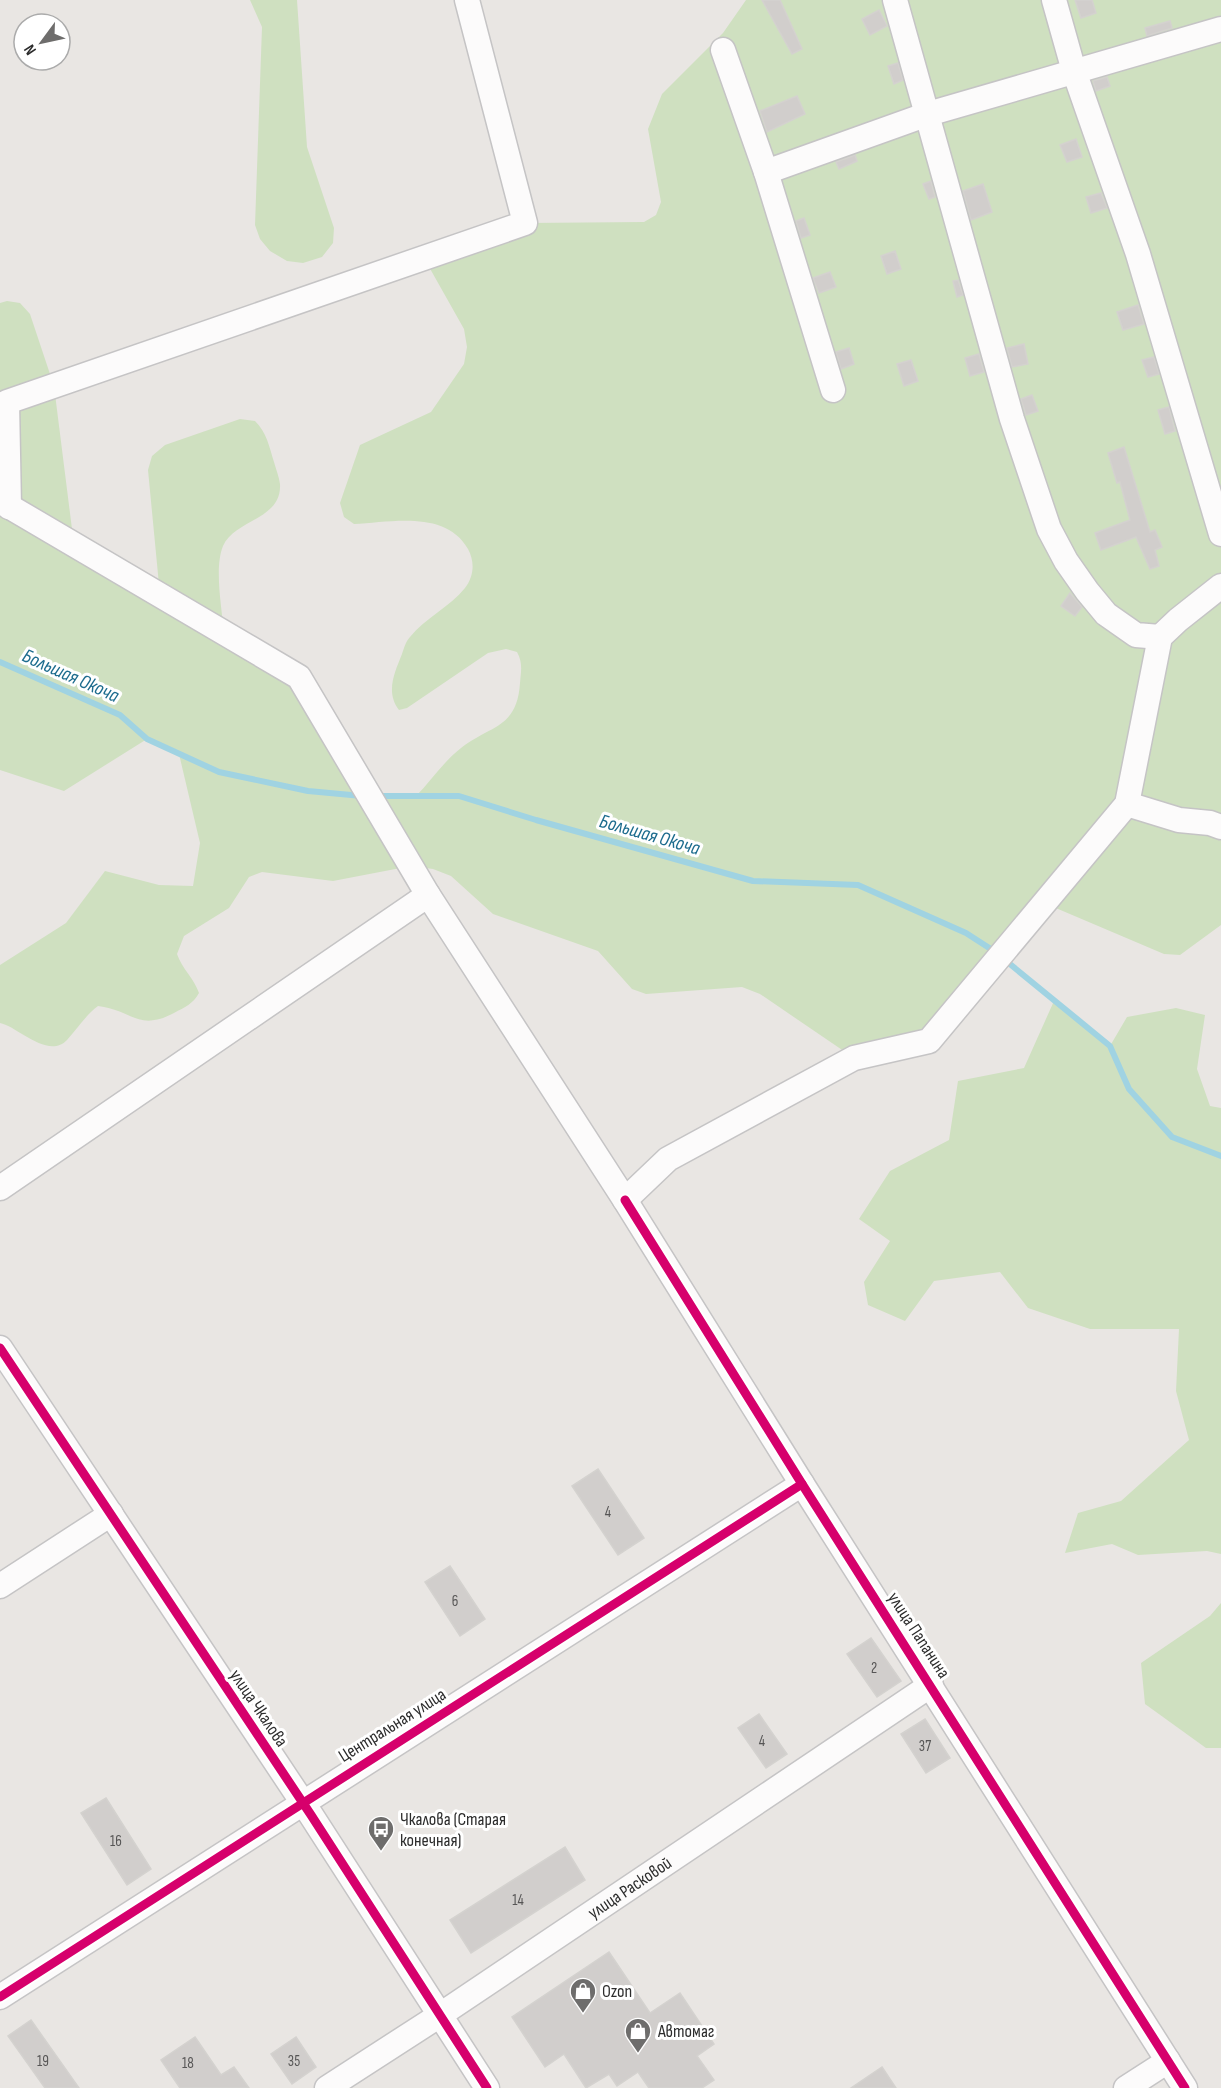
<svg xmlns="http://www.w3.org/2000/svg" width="1221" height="2088" font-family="'Sofia Sans Condensed',sans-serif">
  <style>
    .green { fill: #cfe0c0 }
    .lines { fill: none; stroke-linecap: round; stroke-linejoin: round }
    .stream { stroke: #a0d3e2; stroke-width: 6 }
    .building { fill: #d1cecc; stroke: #d4d2cf; stroke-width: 1.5 }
    .minor-casing { stroke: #c5c4c5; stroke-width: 27 }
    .minor { stroke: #fcfbfb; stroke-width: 24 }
    .cycleway-casing { stroke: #fff; stroke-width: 13 }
    .cycleway { stroke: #d6006c; stroke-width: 9 }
    .labels { text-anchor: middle; stroke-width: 6; stroke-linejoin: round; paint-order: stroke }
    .number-label { font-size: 15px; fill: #565555 }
    .street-label { font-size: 18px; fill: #2c2c2c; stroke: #fff }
    .poi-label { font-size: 18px; fill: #2c2c2c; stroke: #fff; text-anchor: start }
    .water-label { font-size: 20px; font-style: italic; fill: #1d6c8e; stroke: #fff }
  </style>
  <rect width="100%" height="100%" fill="#e9e6e3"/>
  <!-- green -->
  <g class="green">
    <path d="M250,0h47l10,147 27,81 -1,15 -11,14 -19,6 -16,-2 -17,-10 -10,-12 -5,-14 7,-198z"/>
    <path d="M746,0h475v925l-41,30 -16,-1 -120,-51 -115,138 -75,17 -94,-64 -18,-7 -96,7 -14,-5 -34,-38 -105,-37 -42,-38 -18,-7 -22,-3 -78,15 -71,-9 -13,5 -20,31 -45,28 -7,18c5,15 17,24 22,39 -6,11 -14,14 -25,20 -36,19 -42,-3 -76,-7 -13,10 -20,22 -31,34 -19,20 -50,-14 -67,-17v-58l66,-42 39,-52 54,14 34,1 7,-43 -21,-89 -32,-15 -83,52 -64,-21v-467l7,-2 13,2 10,11 24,72 20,159 86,50 -12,-125 4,-14 13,-11 75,-26 15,2c12,12 14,25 19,41 2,7 5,15 6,22 2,36 -45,35 -57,62 -9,22 -1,63 1,87l75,44 70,119h47c15,-15 28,-35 45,-48 29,-23 56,-19 59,-65 1,-12 3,-20 -3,-31l-11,-3 -18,4 -81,55 -8,2c-14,-18 -4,-38 3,-56 2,-6 4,-13 8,-17 15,-19 40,-30 55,-49 9,-12 10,-26 3,-39 -22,-39 -76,-27 -114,-25l-10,-7 -4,-14 20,-58 71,-33 33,-48 3,-17 -3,-18 -40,-71 101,-35 119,-1 12,-7 5,-13 -13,-73 14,-35 61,-61z"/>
    <path d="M1054,1001l56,45 17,-29 49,-9 29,7 -8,54 13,37 11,2v446l-14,-3 -69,4 -26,-11 -47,9 13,-40 43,-12 68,-61 -13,-49 3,-62h-89l-62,-21 -28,-36 -66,9 -29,40 -37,-16 -4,-23 26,-41 -31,-22 31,-48 59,-31 9,-59 66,-13z"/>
    <path d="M1221,1603v145h-15l-61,-44 -4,-41 69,-47z"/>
  </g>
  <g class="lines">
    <!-- stream -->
    <g class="stream">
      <path d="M0,662l120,53 27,24 72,33 89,19 54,5"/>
      <path d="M375,796h84l77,24 217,61 105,4 108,48 31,20"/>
      <path d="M1005,960l105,86 19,43 43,48 49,19"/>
    </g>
  </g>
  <!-- building -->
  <g class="building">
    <path d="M762,0h18l22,49 -10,5z"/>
    <path d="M1075,0h17l4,13 -15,5z"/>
    <path d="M879,10l8,16 -17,9 -8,-16z"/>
    <path d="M1170,21l2,7 -25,8 -2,-8z"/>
    <path d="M898,63l5,17 -9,4 -6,-18z"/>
    <path d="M1107,77l3,9 -14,5 -3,-10z"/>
    <path d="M797,96l8,18 -38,18 -7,-21z"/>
    <path d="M1076,139l6,18 -15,5 -7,-17z"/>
    <path d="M855,155l2,6 -18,8 -3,-7z"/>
    <path d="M931,181l4,16 -6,2 -6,-15z"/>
    <path d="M983,184l9,28 -21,8 -8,-29z"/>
    <path d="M1101,193l6,15 -16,5 -5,-16z"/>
    <path d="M804,218l6,17 -9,3 -5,-17z"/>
    <path d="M895,251l6,18 -14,5 -6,-18z"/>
    <path d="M830,272l6,15 -17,6 -6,-15z"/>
    <path d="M958,280l5,15 -6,2 -4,-16z"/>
    <path d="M1138,305l6,19 -21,6 -6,-18z"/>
    <path d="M1024,344l4,20 -16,3 -5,-19z"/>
    <path d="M849,348l5,16 -13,5 -5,-17z"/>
    <path d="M979,354l5,18 -14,4 -5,-18z"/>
    <path d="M1154,357l5,17 -11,3 -6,-17z"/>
    <path d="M911,360l7,21 -14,5 -7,-22z"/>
    <path d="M1032,395l6,16 -12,4 -5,-16z"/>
    <path d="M1169,407l6,24 -10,3 -7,-24z"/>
    <path d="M1124,447l26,85 5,-2 7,17 -7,3 4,16 -9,3 -14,-32 -35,13 -6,-17 35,-13 -10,-38 -3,1 -9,-30z"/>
    <path d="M1070,593l12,14 -7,9 -14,-10z"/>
    <path d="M598,1469l46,69 -26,17 -46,-69z"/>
    <path d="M450,1566l35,53 -25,17 -35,-54z"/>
    <path d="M871,1638l30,43 -24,16 -30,-43z"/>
    <path d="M759,1714l28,40 -21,14 -28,-40z"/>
    <path d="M925,1719l25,39 -24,15 -25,-39z"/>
    <path d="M106,1798l45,71 -24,16 -46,-72z"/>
    <path d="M565,1847l20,33 -114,73 -21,-33z"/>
    <path d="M609,1952l41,61 30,-20 34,51 -17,12 17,24 -12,8h-53l-11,-16 -21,14 -8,-12 -23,14 -22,-34 -19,13 -33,-50z"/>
    <path d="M31,2020l48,68h-34l-37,-52z"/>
    <path d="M195,2037l26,38 13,-8 15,21h-69l-19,-28z"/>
    <path d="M296,2037l20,30 -24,17 -21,-30z"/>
    <path d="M882,2067l14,21h-45z"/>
  </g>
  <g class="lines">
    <!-- minor casing -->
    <g class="minor-casing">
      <g id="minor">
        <path d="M895,0l117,419 37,110 17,32 21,30 19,23 30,21 24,2"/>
        <path d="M1054,0l20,71 64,183 83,280"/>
        <path d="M723,50l43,122 67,218"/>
        <path d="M766,172l162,-58 293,-85"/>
        <path d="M0,501l299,176 129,218"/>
        <path d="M9,507l-2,-105 518,-179 -58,-223"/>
        <path d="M1127,804l52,16 31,3 11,4"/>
        <path d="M0,1188l428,-293 197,305 177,284 383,604"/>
        <path d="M625,1200l43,-41 186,-101 75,-17 198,-237 33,-167 18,-17 43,-34"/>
        <path d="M0,1348l311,467 176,273"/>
        <path d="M0,1586l111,-72"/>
        <path d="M0,1997l802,-513"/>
        <path id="s1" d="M327,2088l113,-73 491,-330"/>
        <path d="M1126,2088l42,-27"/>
      </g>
    </g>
    <!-- minor -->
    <use href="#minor" class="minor"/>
    <!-- cycleway casing -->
    <g class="cycleway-casing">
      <g id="cycleway">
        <path d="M625,1200l177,284 383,604"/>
        <path d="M0,1348l311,467 176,273"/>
        <path d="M0,1997l802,-513"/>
      </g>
    </g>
    <!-- cycleway -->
    <use href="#cycleway" class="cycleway"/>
  </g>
  <!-- icons -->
  <defs>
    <g id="bus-pin" transform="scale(1.35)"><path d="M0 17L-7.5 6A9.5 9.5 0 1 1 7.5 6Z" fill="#6e6d6c" stroke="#fff"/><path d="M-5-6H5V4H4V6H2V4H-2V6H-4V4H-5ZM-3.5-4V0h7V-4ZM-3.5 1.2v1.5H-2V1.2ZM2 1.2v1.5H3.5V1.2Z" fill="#fff"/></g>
    <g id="shop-pin" transform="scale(1.35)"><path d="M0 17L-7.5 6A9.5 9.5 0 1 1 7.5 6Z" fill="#6e6d6c" stroke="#fff"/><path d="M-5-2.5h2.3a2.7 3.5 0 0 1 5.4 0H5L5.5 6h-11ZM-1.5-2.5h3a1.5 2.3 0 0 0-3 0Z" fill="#fff"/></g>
  </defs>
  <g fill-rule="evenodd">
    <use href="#bus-pin" x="381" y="1829"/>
    <use href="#shop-pin" x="583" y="1991"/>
    <use href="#shop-pin" x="638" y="2031"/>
  </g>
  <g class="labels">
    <!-- number labels -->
    <g class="number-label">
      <text x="608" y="1517">4</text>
      <text x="455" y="1606">6</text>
      <text x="874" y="1673">2</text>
      <text x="762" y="1746">4</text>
      <text x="925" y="1751">37</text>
      <text x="116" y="1846">16</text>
      <text x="518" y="1905">14</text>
      <text x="43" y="2066">19</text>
      <text x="294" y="2066">35</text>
      <text x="188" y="2068">18</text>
    </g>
    <!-- street labels -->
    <g class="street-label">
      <text transform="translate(919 1635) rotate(57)" y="6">улица Папанина</text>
      <text transform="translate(259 1708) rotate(56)" y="6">улица Чкалова</text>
      <text transform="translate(392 1725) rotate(-32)" y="6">Центральная улица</text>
      <text dy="6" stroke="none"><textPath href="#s1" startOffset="363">улица Расковой</textPath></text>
    </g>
    <!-- poi labels -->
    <g class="poi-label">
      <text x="400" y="1825">Чкалова (Старая<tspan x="400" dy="21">конечная)</tspan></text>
      <text x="602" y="1997">Ozon</text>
      <text x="658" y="2037">Автомаг</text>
    </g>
    <!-- water labels -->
    <g class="water-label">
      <text transform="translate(71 675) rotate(24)" y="7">Большая Окоча</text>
      <text transform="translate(650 834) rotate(16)" y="7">Большая Окоча</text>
    </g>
  </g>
  <!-- north arrow -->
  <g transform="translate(42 42) rotate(237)"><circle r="28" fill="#ffffff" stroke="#ababab" stroke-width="1.5"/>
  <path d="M0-4.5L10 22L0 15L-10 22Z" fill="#6e6d6c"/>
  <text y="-9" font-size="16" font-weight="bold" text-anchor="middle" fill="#2c2c2c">N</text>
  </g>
</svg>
